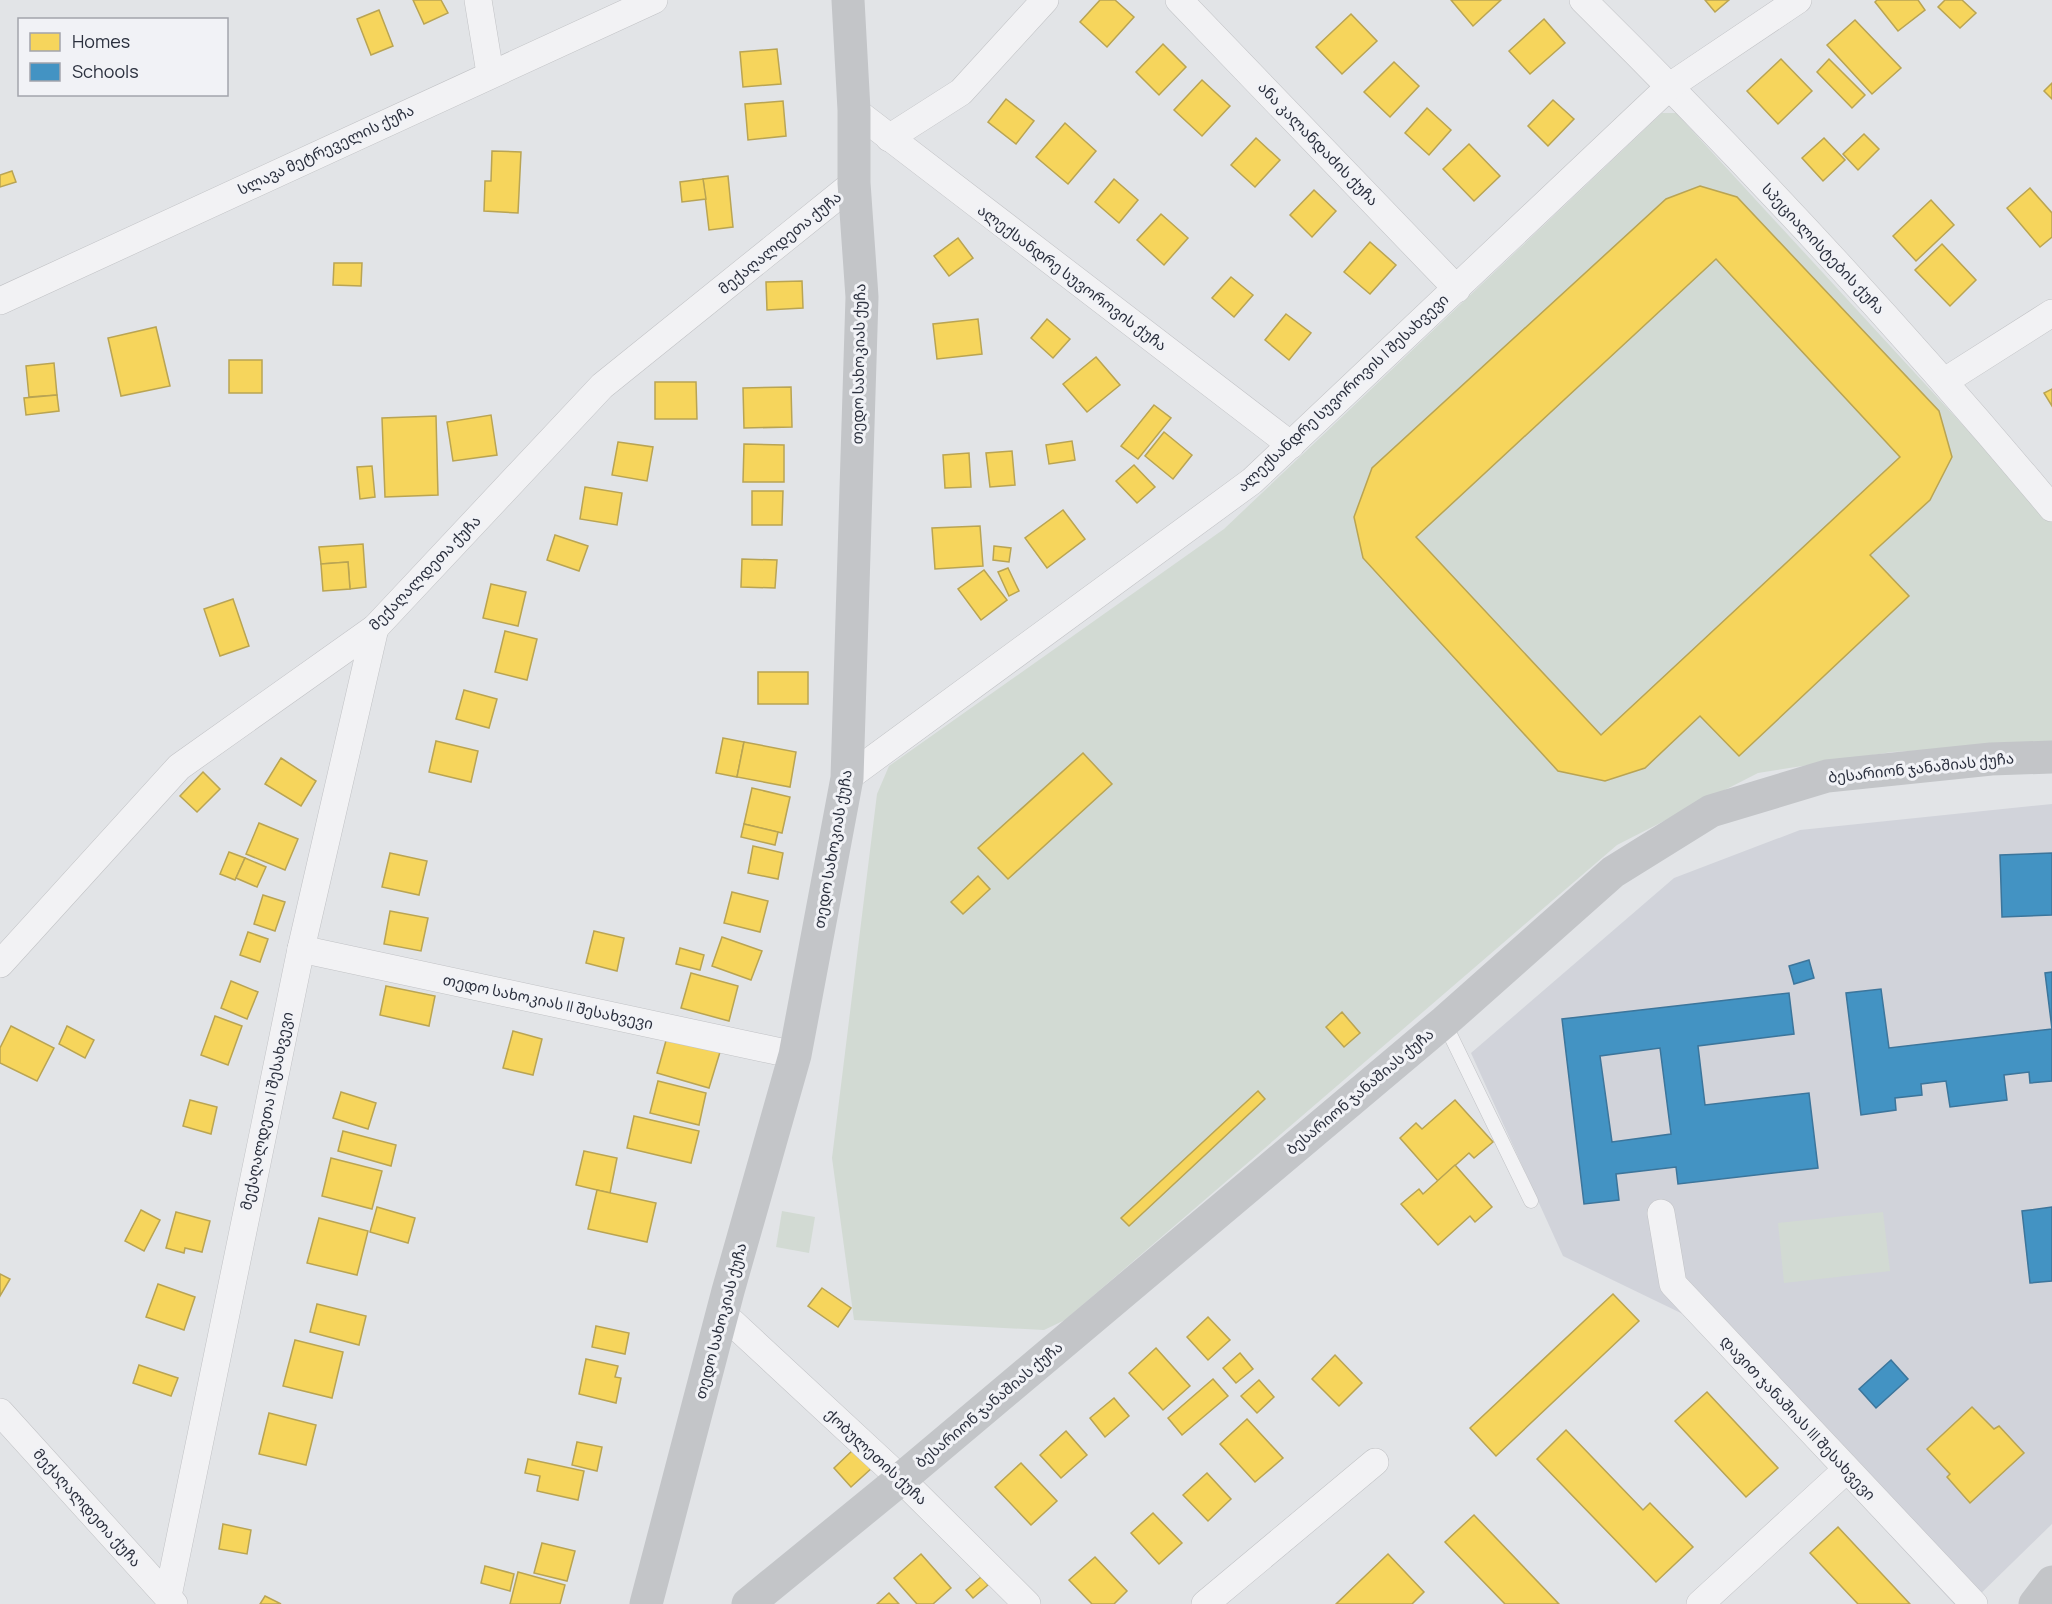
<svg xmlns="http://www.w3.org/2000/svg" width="2052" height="1604" font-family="Manrope,'Noto Sans Georgian',sans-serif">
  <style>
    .built { fill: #d1d3da }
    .green { fill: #d2dad3 }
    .homes { fill: #f6d55c; stroke: #b9a453; stroke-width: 1.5; fill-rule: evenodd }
    .schools { fill: #4393c3; stroke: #3c759b; stroke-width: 1.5; fill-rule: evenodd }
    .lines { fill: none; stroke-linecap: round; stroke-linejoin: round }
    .lane-casing { stroke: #c1c2c5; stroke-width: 15 }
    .street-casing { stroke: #c1c2c5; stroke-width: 28 }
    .lane { stroke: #f2f2f4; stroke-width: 14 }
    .street { stroke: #f2f2f4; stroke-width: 27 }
    .secondary { stroke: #c3c5c8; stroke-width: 33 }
    .labels { text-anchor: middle; stroke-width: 6; stroke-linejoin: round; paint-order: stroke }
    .street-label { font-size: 15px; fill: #2b303e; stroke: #f1f2f6 }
  </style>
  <rect width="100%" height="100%" fill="#e2e4e7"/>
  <!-- built -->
  <path class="built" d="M2052,804v720l-82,80h-16l-269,-289 -122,-59 -92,-203 203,-175 126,-48z"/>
  <!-- green -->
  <g class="green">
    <path d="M1662,113h14l376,409v221l-160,9 -134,21 -141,72 -552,475 -21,10 -190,-10 -22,-162 45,-364 12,-28 335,-237z"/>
    <path d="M782,1211l33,6 -6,36 -33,-6z"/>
    <path d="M1883,1212l7,59 -106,12 -6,-60z"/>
  </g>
  <!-- homes -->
  <g class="homes">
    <path d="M413,0h28l7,13 -24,11z"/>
    <path d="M1100,0h15l19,17 -27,30 -27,-25z"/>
    <path d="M1451,0h50l-28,26z"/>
    <path d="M1705,0h24l-14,12z"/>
    <path d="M1877,0h41l7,10 -27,21 -23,-29z"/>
    <path d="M1945,0h17l14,13 -16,15 -22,-21z"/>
    <path d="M379,10l14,36 -22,9 -14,-36z"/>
    <path d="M1351,14l26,27 -35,33 -26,-27z"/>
    <path d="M1544,19l21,24 -35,31 -21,-23z"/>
    <path d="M1855,20l46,48 -29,26 -45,-49z"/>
    <path d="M1163,44l23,23 -27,28 -23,-23z"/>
    <path d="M777,49l4,35 -38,3 -3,-35z"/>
    <path d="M1781,59l31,32 -34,33 -31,-33z"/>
    <path d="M1829,59l36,36 -13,13 -35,-36z"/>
    <path d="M1394,62l25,24 -29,31 -26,-25z"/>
    <path d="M1202,80l28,26 -28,30 -28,-26z"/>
    <path d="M2052,83v16l-8,-8z"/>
    <path d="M1006,99l28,22 -18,23 -28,-22z"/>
    <path d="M1553,100l21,19 -26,27 -20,-20z"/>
    <path d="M783,101l3,35 -38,4 -3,-36z"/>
    <path d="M1427,108l24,22 -22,25 -24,-22z"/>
    <path d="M1065,123l31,28 -28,33 -32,-27z"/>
    <path d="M1864,134l15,15 -21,21 -15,-16z"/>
    <path d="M1256,138l24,22 -25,27 -24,-22z"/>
    <path d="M1824,138l21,22 -22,21 -21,-23z"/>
    <path d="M1469,144l31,32 -26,25 -31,-32z"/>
    <path d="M492,151l29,1 -3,61 -34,-2 1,-30h6z"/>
    <path d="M12,171l4,11 -16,5v-12z"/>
    <path d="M728,176l5,51 -24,3 -6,-51z"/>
    <path d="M703,179l3,20 -24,3 -2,-20z"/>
    <path d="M1114,179l24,21 -19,23 -24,-21z"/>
    <path d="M1700,186l37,11 202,214 13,46 -22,43 -60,55 39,41 -170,160 -39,-40 -55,52 -40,13 -47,-10 -195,-213 -9,-41 18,-49 294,-269zM1716,259l184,198 -299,278 -185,-198z"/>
    <path d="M2030,188l22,25v24l-12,10 -33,-39z"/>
    <path d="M1314,190l22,21 -24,26 -22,-22z"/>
    <path d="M1931,200l23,25 -38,36 -23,-25z"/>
    <path d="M1161,214l27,24 -24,27 -27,-25z"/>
    <path d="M958,238l15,20 -24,18 -15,-20z"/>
    <path d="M1370,242l26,23 -26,29 -26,-22z"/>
    <path d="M1942,244l34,36 -26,26 -35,-36z"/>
    <path d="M334,263h28l-1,23 -28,-1z"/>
    <path d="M1231,277l22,18 -19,22 -22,-19z"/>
    <path d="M802,281l1,27 -36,2 -1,-28z"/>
    <path d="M1286,314l25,19 -22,27 -24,-20z"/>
    <path d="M978,319l4,35 -45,5 -4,-35z"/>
    <path d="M1047,319l23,20 -17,19 -22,-20z"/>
    <path d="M156,327l14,59 -49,10 -13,-58z"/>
    <path d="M1096,357l24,28 -33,27 -24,-28z"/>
    <rect x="229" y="360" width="33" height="33"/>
    <path d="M54,363l3,32 -28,2 -3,-31z"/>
    <path d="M655,382h41l1,37h-42z"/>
    <path d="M791,387l1,40 -48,1 -1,-40z"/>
    <path d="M2052,389v17l-8,-13z"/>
    <path d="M57,395l2,16 -33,4 -2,-17z"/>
    <path d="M1154,405l17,13 -33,41 -17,-13z"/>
    <path d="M491,415l6,40 -44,6 -6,-39z"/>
    <path d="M436,416l2,79 -53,2 -3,-79z"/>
    <path d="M1164,432l28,23 -19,24 -28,-23z"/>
    <path d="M1072,441l3,19 -26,4 -3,-19z"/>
    <path d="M618,442l35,5 -6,34 -35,-6z"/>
    <path d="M744,444l40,1v37h-41z"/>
    <path d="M1012,451l3,34 -25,2 -4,-34z"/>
    <path d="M969,453l2,34 -26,1 -2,-33z"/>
    <path d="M1134,465l21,22 -18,16 -21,-22z"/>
    <path d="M372,466l3,31 -15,2 -3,-32z"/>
    <path d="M585,487l37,6 -5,32 -37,-6z"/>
    <path d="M752,491h31l-1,34h-30z"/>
    <path d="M1063,510l22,29 -38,29 -22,-30z"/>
    <path d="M980,526l3,40 -48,3 -3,-41z"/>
    <path d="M555,535l33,11 -9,25 -32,-11z"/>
    <path d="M363,544l3,43 -16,2 -2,-27 -27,2 -2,-17z"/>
    <path d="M994,546l17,2 -2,14 -16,-2z"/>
    <path d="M742,559l35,1 -2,28 -34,-1z"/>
    <path d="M348,562l2,27 -27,2 -2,-27z"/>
    <path d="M1008,568l11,23 -10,5 -11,-24z"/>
    <path d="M984,570l23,30 -26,20 -23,-31z"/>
    <path d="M491,584l35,8 -8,34 -35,-8z"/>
    <path d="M233,599l16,47 -29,10 -16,-47z"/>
    <path d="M505,631l32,8 -10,41 -32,-8z"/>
    <rect x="758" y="672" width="50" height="32"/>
    <path d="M464,690l33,9 -8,29 -33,-9z"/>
    <path d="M723,738l21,4 -7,35 -21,-4z"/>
    <path d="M436,741l42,10 -7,31 -42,-10z"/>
    <path d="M744,742l52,10 -6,35 -53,-10z"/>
    <path d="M1083,753l29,31 -104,95 -30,-31z"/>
    <path d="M281,758l35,23 -15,25 -36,-22z"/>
    <path d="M203,772l17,17 -23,23 -17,-16z"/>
    <path d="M752,788l38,9 -8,36 -38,-9z"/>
    <path d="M259,823l39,16 -13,31 -39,-16z"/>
    <path d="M744,824l34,8 -3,13 -34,-8z"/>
    <path d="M753,846l30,7 -5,26 -30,-6z"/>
    <path d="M229,852l16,6 -10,22 -15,-6z"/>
    <path d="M390,853l37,8 -8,34 -37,-8z"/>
    <path d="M245,858l21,9 -9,20 -21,-9z"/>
    <path d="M978,876l12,13 -27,25 -12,-12z"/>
    <path d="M732,892l36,9 -8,31 -36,-9z"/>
    <path d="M263,895l22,7 -10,29 -21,-7z"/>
    <path d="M390,911l38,7 -7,33 -37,-7z"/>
    <path d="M594,931l30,7 -7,33 -31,-8z"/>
    <path d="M248,932l20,7 -8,23 -20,-7z"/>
    <path d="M722,937l40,14 -11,29 -39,-14z"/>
    <path d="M680,948l24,7 -4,15 -24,-6z"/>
    <path d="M691,973l47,13 -9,35 -48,-13z"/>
    <path d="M231,981l27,11 -11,27 -26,-11z"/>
    <path d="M386,986l49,10 -6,30 -49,-11z"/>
    <path d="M1342,1012l18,21 -16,14 -18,-20z"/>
    <path d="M215,1016l27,10 -14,39 -27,-10z"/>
    <path d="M11,1026l43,22 -17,33 -37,-18v-15z"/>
    <path d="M67,1026l27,14 -9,18 -26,-14z"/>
    <path d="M513,1031l29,8 -9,36 -30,-7z"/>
    <path d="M667,1037l53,15 -11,36 -52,-15z"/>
    <path d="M658,1081l48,12 -7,32 -49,-12z"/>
    <path d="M1258,1091l7,8 -136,127 -8,-8z"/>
    <path d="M341,1092l35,11 -8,26 -35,-11z"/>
    <path d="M190,1100l27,7 -6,27 -28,-8z"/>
    <path d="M1455,1100l38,42 -19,16 -5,-5 -31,28 -38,-43 16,-15 6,6z"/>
    <path d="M634,1116l65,15 -8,32 -64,-15z"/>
    <path d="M343,1131l53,14 -5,21 -53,-15z"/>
    <path d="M584,1151l33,7 -7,35 -34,-8z"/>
    <path d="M331,1158l51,13 -10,38 -50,-13z"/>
    <path d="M1455,1165l37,42 -17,15 -5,-6 -32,29 -37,-41 18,-15 4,5z"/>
    <path d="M597,1190l59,13 -9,39 -59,-13z"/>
    <path d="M377,1207l38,11 -7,25 -38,-11z"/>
    <path d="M141,1210l19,10 -16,31 -19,-10z"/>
    <path d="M176,1212l34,9 -8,31 -17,-4 -1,5 -18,-5z"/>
    <path d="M319,1218l49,13 -11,44 -50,-12z"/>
    <path d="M0,1274l10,5 -10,17z"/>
    <path d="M158,1284l37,13 -11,33 -38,-13z"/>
    <path d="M822,1288l29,20 -13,19 -30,-21z"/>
    <path d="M1613,1294l26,27 -143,135 -26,-28z"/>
    <path d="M317,1304l49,12 -7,29 -49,-13z"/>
    <path d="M1208,1317l22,23 -22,20 -21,-23z"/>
    <path d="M596,1326l33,7 -4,21 -33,-7z"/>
    <path d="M295,1340l48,12 -11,46 -49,-12z"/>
    <path d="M1156,1348l34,38 -27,24 -34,-37z"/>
    <path d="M1240,1353l13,16 -17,14 -13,-15z"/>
    <path d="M1335,1355l27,28 -23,23 -27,-27z"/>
    <path d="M586,1359l32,7 -3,11 6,1 -5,25 -37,-9z"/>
    <path d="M139,1365l39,13 -7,18 -38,-13z"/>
    <path d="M1213,1379l15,17 -46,39 -14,-17z"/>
    <path d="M1259,1380l15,17 -17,16 -16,-17z"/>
    <path d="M1707,1392l71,76 -32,29 -71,-76z"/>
    <path d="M1114,1398l15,18 -24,21 -15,-19z"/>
    <path d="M1972,1407l22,22 5,-3 25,27 -54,50 -23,-26 3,-3 -23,-25z"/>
    <path d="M269,1413l47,12 -10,40 -47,-11z"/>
    <path d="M1247,1419l36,39 -28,24 -35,-38z"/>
    <path d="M1566,1430l77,80 7,-7 43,44 -37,35 -119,-123z"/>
    <path d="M1066,1431l21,24 -26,23 -21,-23z"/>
    <path d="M577,1442l25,5 -5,24 -25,-6z"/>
    <path d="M855,1448l18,19 -22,20 -17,-19z"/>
    <path d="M528,1459l56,12 -6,29 -41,-9 3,-15 -15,-3z"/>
    <path d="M1021,1463l36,38 -26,24 -36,-38z"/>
    <path d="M1207,1473l24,26 -23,22 -25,-26z"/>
    <path d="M1153,1513l29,30 -23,21 -28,-31z"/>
    <path d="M1474,1515l85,89h-54l-60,-62z"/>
    <path d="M223,1524l28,6 -4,24 -28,-5z"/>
    <path d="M1838,1527l72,77h-52l-48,-51z"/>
    <path d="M542,1543l33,8 -8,30 -33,-8z"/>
    <path d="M921,1554l30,34 -18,16h-16l-23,-26z"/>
    <path d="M1388,1554l36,38 -12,12h-76z"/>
    <path d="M1095,1557l32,34 -13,13h-22l-23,-24z"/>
    <path d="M485,1566l29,8 -4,17 -29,-8z"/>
    <path d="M518,1572l47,13 -5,19h-50z"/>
    <path d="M981,1577l7,8 -15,13 -7,-8z"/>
    <path d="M889,1593l10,11h-22z"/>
    <path d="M265,1596l16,8h-21z"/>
  </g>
  <!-- schools -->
  <g class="schools">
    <path d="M2052,853v62l-50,2 -2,-62z"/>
    <path d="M1809,960l5,18 -20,6 -5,-18z"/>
    <path d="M2052,972v109l-22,2 -1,-11 -25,3 3,25 -57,7 -4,-26 -25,3 1,11 -27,3 1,12 -35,5 -15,-122 35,-4 8,59 163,-19 -7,-56z"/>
    <path d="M1789,993l5,41 -96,12 7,59 104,-12 9,75 -140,16 -2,-17 -60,7 3,26 -35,4 -22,-185zM1660,1048l11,86 -59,8 -12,-86z"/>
    <path d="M2052,1207v74l-22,2 -8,-72z"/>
    <path d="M1891,1360l17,19 -32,29 -17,-19z"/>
  </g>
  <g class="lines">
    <!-- lane casing -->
    <g class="lane-casing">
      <path id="lane" d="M1444,1022l87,179"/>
    </g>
    <!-- street casing -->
    <g class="street-casing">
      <g id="street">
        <path d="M478,0l12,73"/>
        <path d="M1179,0l278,289"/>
        <path d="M1583,0c164,162 321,331 469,508"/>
        <path d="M854,110l437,335"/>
        <path d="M889,138l72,-46 84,-92"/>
        <path d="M0,301l654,-301"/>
        <path d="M1945,381l107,-68"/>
        <path d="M847,778l405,-297 418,-395 128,-86"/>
        <path d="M301,949l494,106"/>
        <path d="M0,964l179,-197 196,-139 227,-242 252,-203"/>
        <path d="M1661,1213l12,71 301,320"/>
        <path d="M722,1313l179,166 126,125"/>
        <path d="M0,1412l174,192"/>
        <path d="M168,1596l133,-647 74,-321"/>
        <path d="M1205,1604l170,-142"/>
        <path d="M1700,1604l146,-134"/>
      </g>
    </g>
    <!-- lane -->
    <use href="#lane" class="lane"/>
    <!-- street -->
    <use href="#street" class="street"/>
    <!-- secondary -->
    <g class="secondary">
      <path d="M646,1604l82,-313 67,-236 52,-277 15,-481 -8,-114v-73l-6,-110"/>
      <path d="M748,1604l153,-125 543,-457 169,-150 98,-61 116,-35 164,-17 61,-2"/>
      <path d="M2035,1604l17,-22"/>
    </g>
  </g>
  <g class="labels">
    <!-- street labels -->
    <g class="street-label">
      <text transform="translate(1318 144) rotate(46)" y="5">ანა კალანდაძის ქუჩა</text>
      <text transform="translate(326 150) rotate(-25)" y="5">სლავა მეტრეველის ქუჩა</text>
      <text transform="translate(780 243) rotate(-39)" y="5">მექაღალდეთა ქუჩა</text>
      <text transform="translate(1823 249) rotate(47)" y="5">სპეციალისტების ქუჩა</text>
      <text transform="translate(1072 278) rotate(37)" y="5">ალექსანდრე სუვოროვის ქუჩა</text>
      <text transform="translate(859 364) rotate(-89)" y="5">თედო სახოკიას ქუჩა</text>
      <text transform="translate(1343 393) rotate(-43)" y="5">ალექსანდრე სუვოროვის I შესახვევი</text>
      <text transform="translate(425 573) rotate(-46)" y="5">მექაღალდეთა ქუჩა</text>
      <text transform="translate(1921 768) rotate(-6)" y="5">ბესარიონ ჯანაშიას ქუჩა</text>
      <text transform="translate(833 849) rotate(-80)" y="5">თედო სახოკიას ქუჩა</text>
      <text transform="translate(548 1002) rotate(12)" y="5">თედო სახოკიას II შესახვევი</text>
      <text transform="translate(1360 1092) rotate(-40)" y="5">ბესარიონ ჯანაშიას ქუჩა</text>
      <text transform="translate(267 1111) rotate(-78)" y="5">მექაღალდეთა I შესახვევი</text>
      <text transform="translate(721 1321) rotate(-75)" y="5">თედო სახოკიას ქუჩა</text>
      <text transform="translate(989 1405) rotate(-40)" y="5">ბესარიონ ჯანაშიას ქუჩა</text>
      <text transform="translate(1798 1418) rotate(47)" y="5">დავით ჯანაშიას III შესახვევი</text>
      <text transform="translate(876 1457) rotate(43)" y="5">ქობულეთის ქუჩა</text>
      <text transform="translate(87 1508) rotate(48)" y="5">მექაღალდეთა ქუჩა</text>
    </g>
  </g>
  <!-- legend -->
  <rect x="18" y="18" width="210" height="78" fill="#f1f2f6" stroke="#a2a4ac" stroke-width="1.5"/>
  <rect x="30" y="33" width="30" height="18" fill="#f6d55c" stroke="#a2a4ac" stroke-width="1.5"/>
  <text x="72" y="48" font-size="18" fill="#2b303e">Homes</text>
  <rect x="30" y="63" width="30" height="18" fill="#4393c3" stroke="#a2a4ac" stroke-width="1.5"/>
  <text x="72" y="78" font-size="18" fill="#2b303e">Schools</text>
</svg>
